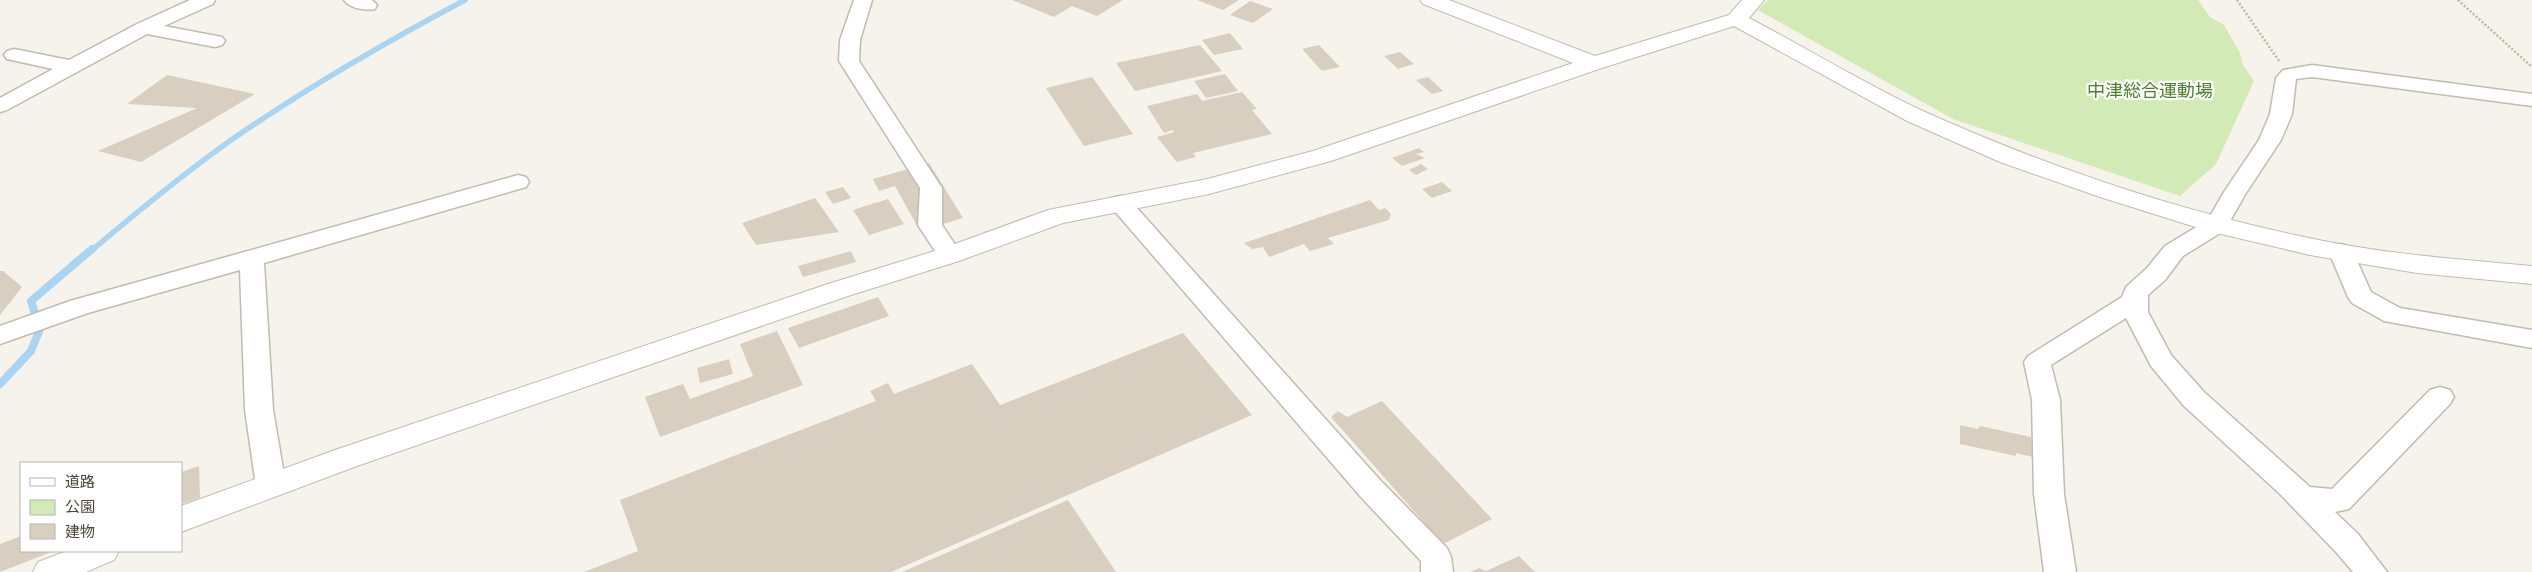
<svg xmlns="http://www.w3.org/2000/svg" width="2532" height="572" font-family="'Fira Sans','Noto Sans JP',sans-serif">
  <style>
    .green { fill: #d2eab5 }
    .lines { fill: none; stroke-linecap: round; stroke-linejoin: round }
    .stream-far1 { stroke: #a9d4f2; stroke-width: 5.5 }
    .stream { stroke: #a9d4f2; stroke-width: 8 }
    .building { fill: #d8cfc1 }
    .minor-casing { stroke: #c2bbae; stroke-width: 3 }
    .tertiary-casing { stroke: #c2bbae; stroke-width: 2 }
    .path { stroke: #c4b79f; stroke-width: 2.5; stroke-dasharray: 2 2; stroke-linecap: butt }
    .minor { fill: #fff; fill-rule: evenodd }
    .tertiary { fill: #fff; fill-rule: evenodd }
    .labels { text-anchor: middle; stroke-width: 4.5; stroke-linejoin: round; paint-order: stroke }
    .park-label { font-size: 18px; fill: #4a7f2a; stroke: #fff }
  </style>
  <rect width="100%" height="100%" fill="#f6f3ec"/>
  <!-- green -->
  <path class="green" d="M1768,0h430l12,17 14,8 16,28 3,12 11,16 -38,83 -36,32 -227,-77 -195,-109z"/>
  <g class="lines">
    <!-- stream-far1 -->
    <path class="stream-far1" d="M91,251c46,-39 93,-78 143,-113 74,-51 152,-96 231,-138"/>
    <!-- stream -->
    <path class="stream" d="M0,384l31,-33 9,-22 -9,-28 61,-52"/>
  </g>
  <!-- building -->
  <g class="building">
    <path d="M1012,0h111l-26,16 -25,-10 -18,11z"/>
    <path d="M1197,0h42l-16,10z"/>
    <path d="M1250,1l23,8 -20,14 -23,-8z"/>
    <path d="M1230,33l13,16 -29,6 -12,-15z"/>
    <path d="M1200,45l22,26 -87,20 -19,-28z"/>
    <path d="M1319,45l21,22 -18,4 -20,-22z"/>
    <path d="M1400,52l14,12 -16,5 -14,-13z"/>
    <path d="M1225,74l13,17 -32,7 -12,-17z"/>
    <path d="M167,75l88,19 -114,68 -43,-11 99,-43 -70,-4z"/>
    <path d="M1092,77l41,57 -49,12 -38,-58z"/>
    <path d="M1428,77l15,14 -11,3 -16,-14z"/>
    <path d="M1242,92l15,17 -5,1 20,24 -79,19 3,4 -19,5 -20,-25 17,-5 -1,-2 -9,3 -17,-27 50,-12 5,7z"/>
    <path d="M1419,148l5,4 -8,2 9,4 -23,8 -10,-8z"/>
    <path d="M929,163l34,55 -43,13 -25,-45 -16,5 -6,-12z"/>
    <path d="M1421,164l7,5 -12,6 -7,-5z"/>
    <path d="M1442,182l10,9 -20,7 -10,-9z"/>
    <path d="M843,187l8,11 -18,6 -8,-12z"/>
    <path d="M815,198l24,34 -83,13 -14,-22z"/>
    <path d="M888,199l16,25 -35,11 -16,-25z"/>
    <path d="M1370,200l9,10 6,-2 6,6 -2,6 -61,18 6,6 -24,7 -6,-7 -35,13 -6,-10 -11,2 -8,-6z"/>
    <path d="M851,251l5,11 -53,15 -5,-11z"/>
    <path d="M0,271h3l19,16 -22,28z"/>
    <path d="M878,297l11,19 -90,32 -11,-20z"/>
    <path d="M777,331l26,54 -143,52 -15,-40 38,-13 7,15 63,-23 -13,-32z"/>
    <path d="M1183,333l69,82 -361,157h-307l54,-21 -18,-51 256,-99 -6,-10 18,-8 6,11 78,-30 28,41z"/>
    <path d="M729,359l4,15 -33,9 -3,-15z"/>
    <path d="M1382,401l110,118 -49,25 -112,-127 7,-6 9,6z"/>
    <path d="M1960,425l18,4 2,-3 51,11 2,20 -17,-4v3l-56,-12z"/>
    <path d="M199,466l1,32 -19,6v-32z"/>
    <path d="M1068,500l48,72h-214z"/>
    <path d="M21,536v15h33l-54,21v-28z"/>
    <path d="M1519,556l16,16h-65l9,-4 7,3z"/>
  </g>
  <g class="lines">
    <!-- minor casing -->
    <g class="minor-casing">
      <g id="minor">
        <path d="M190,0h25l-2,4 -49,22 58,11 3,4 -3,4 -7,2 -68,-13 -140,76 -7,2v-14l53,-29 -46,-10 -3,-4 3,-4 7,-2 55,11 68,-36z"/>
        <path d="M344,0h28l5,5 -2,4c-10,2 -26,-1 -31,-9z"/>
        <path d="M854,0h18l-12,40 -1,21 83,127v37l20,30 -3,5 -9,3 -9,-3 -23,-35 2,-37 -81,-127 1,-21z"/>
        <path d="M2312,65l220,29v12l-220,-29 -16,2 -4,35 -11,26 -35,53 -21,37 -42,26 -18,24 -17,15v17l23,43 33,37 106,95 22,2 98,-99 10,-3 10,3 4,7 -4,7 -101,105 -14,3 23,22 29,38h-34l-17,-20 -57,-59 -95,-87 -33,-40 -25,-48 -75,47 9,35 4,94 12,78h-32l-10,-78 -2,-94 -8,-38 4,-6 94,-59 4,-10 21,-19 18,-22 43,-26 16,-28 35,-52 11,-26 6,-36 7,-8z"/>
        <path d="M518,175l8,2 3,5 -3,5 -262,76 9,147 13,76 -5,8 -10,3 -10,-3 -5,-8 -11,-76 -5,-140 -152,43 -88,31v-18l70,-25z"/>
        <path d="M1120,196l8,2 252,282 67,68 4,9 2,15h-32v-11l-61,-65 -248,-288 -4,-5 4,-5z"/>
        <path d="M2341,244l9,3 3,5 18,40 29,16 132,22v18l-148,-27 -32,-18 -4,-6 -19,-45 3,-5z"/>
      </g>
    </g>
    <!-- tertiary casing -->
    <g class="tertiary-casing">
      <g id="tertiary">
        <path d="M1420,0h29l146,56 134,-41 13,-15h22l-15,18c57,30 118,67 176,94 123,55 252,99 384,126 73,16 148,21 223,28v18l-115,-11 -107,-18 -102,-24 -108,-34 -100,-35 -93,-41 -173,-95 -132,42 -271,93 -122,33 -146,29 -104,38 -111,35 -491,170 -176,66v-26l154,-56 493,-166 113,-35 107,-39 159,-31 106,-28 260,-88 -150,-59z"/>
        <path d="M67,551h52l-5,9 -28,12h-53l5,-10z"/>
      </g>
    </g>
    <!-- path -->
    <g class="path">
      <path d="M2237,0l42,61"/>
      <path d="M2458,0l74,67"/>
    </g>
    <!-- minor -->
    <use href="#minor" class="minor"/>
    <!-- tertiary -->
    <use href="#tertiary" class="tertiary"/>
  </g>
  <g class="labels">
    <!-- park labels -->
    <g class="park-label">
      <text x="2150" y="97">中津総合運動場</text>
    </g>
  </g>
  <!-- legend -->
  <rect x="20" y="462" width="162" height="90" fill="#ffffff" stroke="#b7b4b0"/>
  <rect x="30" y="478" width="25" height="8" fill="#ffffff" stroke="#b7b4b0"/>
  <text x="65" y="487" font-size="15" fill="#4b4439">道路</text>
  <rect x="30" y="500" width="25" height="15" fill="#d2eab5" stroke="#b7b4b0"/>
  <text x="65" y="512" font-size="15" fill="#4b4439">公園</text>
  <rect x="30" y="524" width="25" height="15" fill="#d8cfc1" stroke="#b7b4b0"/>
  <text x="65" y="537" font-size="15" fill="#4b4439">建物</text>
</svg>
